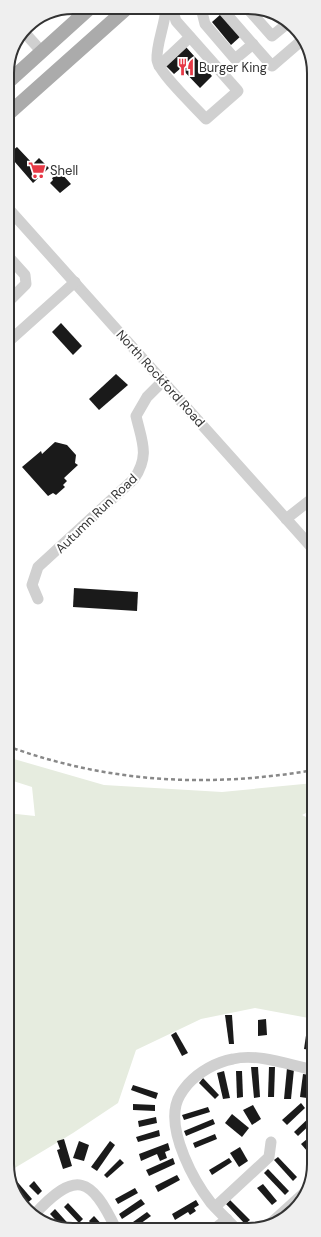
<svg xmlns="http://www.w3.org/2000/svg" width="321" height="1237" font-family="'DM Sans',sans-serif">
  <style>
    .green { fill: #e6ecdf }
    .building { fill: #1a1a1a }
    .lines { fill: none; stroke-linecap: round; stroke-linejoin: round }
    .minor { stroke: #d0d0d0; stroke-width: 11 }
    .major { stroke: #ababab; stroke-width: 14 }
    .rail { stroke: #888; stroke-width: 2.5; stroke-dasharray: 4 3; stroke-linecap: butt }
    .labels { text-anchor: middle; stroke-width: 4; stroke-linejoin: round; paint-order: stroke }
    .poi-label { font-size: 13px; fill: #333; stroke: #fff; text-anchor: start }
    .street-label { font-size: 13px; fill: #333; stroke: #fff }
    .rim { fill: none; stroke: #333; stroke-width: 2 }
  </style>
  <rect width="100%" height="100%" fill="#fff"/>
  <!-- green -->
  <path class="green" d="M7,757l97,28 118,7 92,-9v26l-12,6 12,6v198l-59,-11 -54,11 -65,31 -18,53 -45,30 -65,39 -1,-359 28,3 -3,-29 -25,-8z"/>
  <!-- building -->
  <g class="building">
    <path d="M221,14l20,22 -10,9 -19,-23z"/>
    <path d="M186,47l26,29 -12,12 -19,-20 -7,6 -8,-8z"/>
    <path d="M17,147l16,17 6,-6 10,10 -16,15 -25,-29z"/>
    <path d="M61,173l10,11 -11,9 -10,-10 3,-3 -1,-2z"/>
    <path d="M61,323l21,23 -9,9 -21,-23z"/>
    <path d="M116,374l12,11 -29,25 -10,-11z"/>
    <path d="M55,442l12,3 9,10 -1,8 3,2 -14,13 3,3 -4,4 2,2 -9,8 -3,-2 -5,3 -26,-29 19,-16 1,3z"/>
    <path d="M74,588l64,4 -1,19 -64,-4z"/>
    <path d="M225,1015h7l2,29h-5z"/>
    <path d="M266,1019l1,16 -9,1v-16z"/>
    <path d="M308,1022l6,1 -4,27 -6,-1z"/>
    <path d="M176,1032l12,21 -6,3 -11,-21z"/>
    <path d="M251,1067h7l2,30 -6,1z"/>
    <path d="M269,1067h6l-1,30h-6z"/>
    <path d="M287,1068l7,1 -3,30h-7z"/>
    <path d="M224,1071l6,27 -7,1 -6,-26z"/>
    <path d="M236,1071h6l1,26 -6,1z"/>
    <path d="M303,1074l7,1 -3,23 -7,-1z"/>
    <path d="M203,1078l16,17 -4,4 -16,-16z"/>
    <path d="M133,1085l25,8 -2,6 -25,-9z"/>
    <path d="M301,1103l4,5 -18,17 -5,-5z"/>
    <path d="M133,1104l22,1v6l-22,-1z"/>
    <path d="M253,1105l8,14 -9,6 -9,-15z"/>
    <path d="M208,1107l2,5 -26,8 -2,-5z"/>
    <path d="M314,1113v8l-16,15 -4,-4z"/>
    <path d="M232,1114l17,14 -7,9 -17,-14z"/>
    <path d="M156,1117l1,6 -18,4 -1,-6z"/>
    <path d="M213,1119l2,5 -29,12 -2,-5z"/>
    <path d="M159,1130l1,6 -22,6 -2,-5z"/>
    <path d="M215,1134l2,5 -22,9 -2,-5z"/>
    <path d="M64,1139l8,27 -9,3 -6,-19 3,-1 -3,-8z"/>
    <path d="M307,1139l7,8v12l-13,-15z"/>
    <path d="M79,1141l10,4 -5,16 -11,-3z"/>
    <path d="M110,1141l5,4 -18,26 -6,-4z"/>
    <path d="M168,1143l2,7 -5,2 2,6 -7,3 -3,-7 -16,7 -2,-7z"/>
    <path d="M240,1147l8,14 -9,6 -9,-14z"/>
    <path d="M278,1157l19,20 -4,4 -19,-21z"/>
    <path d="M173,1158l2,6 -26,12 -3,-6z"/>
    <path d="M229,1158l3,4 -20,13 -3,-5z"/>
    <path d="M120,1159l4,4 -17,15 -3,-3z"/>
    <path d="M268,1169l21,22 -4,4 -21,-22z"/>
    <path d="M177,1175l3,5 -22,12 -3,-6z"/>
    <path d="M14,1178l18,21 -7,6 -14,-24z"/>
    <path d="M34,1181l8,10 -4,4 -9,-9z"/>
    <path d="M263,1184l14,17 -5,4 -15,-17z"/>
    <path d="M135,1188l3,5 -20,11 -3,-5z"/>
    <path d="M141,1199l4,5 -23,15 -3,-5z"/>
    <path d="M196,1200l3,5 -5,3 2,3 -6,4 -2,-3 -13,8 -3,-6z"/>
    <path d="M230,1200l20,20 -5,4 -19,-20z"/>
    <path d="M68,1203l15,16 -4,4 -15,-16z"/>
    <path d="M55,1209l18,20h-9l-14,-15z"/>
    <path d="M147,1212l4,4 -18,13h-6l-1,-2z"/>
    <path d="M94,1216l12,13h-10l-7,-8z"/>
  </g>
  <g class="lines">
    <!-- minor -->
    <g class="minor">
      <path d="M166,8c-1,17 -10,36 -9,52 1,12 39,48 49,59l32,-28 -62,-70 -4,-13"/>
      <path d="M201,8l4,16 30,35 18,-15"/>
      <path d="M222,9l50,57 29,-25"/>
      <path d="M248,9l24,27 16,-13"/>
      <path d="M24,32l18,20"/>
      <path d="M159,66l31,-29"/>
      <path d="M7,207l307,343"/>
      <path d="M7,255l18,20 1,9 -19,19"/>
      <path d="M7,343l68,-61"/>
      <path d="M286,519l28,-22"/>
      <path d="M38,599l-6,-14 6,-18 96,-88c16,-24 8,-37 2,-63l11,-19 16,-16"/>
      <path d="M215,1207l54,-50 2,-15"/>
      <path d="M34,1215c42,-46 57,-38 82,14"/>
      <path d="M272,1222l32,-29"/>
      <path d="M214,1229l13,-10"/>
      <path d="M236,1229c-8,-9 -17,-17 -25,-26 -18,-23 -42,-69 -35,-98 2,-9 7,-15 12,-21 11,-12 28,-22 45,-25 25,-6 56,6 81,11"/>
    </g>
    <!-- major -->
    <g class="major">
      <path d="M7,83l84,-76"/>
      <path d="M7,115l120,-107"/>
    </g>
    <!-- rail -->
    <path class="rail" d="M7,746c102,37 201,42 307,24"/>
  </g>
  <!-- icons -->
  <defs>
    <g id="restaurant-bare" transform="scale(1.38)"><path d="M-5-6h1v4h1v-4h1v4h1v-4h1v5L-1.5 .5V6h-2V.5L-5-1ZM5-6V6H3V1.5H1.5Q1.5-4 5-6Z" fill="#e63946" stroke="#fff" stroke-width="2.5" paint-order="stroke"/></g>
    <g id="supermarket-bare" transform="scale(1.38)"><path d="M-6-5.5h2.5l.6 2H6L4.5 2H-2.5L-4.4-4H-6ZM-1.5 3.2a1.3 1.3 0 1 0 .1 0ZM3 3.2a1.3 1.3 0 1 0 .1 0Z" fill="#e63946" stroke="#fff" stroke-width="2.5" paint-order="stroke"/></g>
  </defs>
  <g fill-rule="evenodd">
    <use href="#restaurant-bare" x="186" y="67"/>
    <use href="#supermarket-bare" x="37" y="170"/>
  </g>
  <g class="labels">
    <!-- poi labels -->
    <g class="poi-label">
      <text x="199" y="72">Burger King</text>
      <text x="50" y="175">Shell</text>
    </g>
    <!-- street labels -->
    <g class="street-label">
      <text transform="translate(161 378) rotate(48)" y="5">North Rockford Road</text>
      <text transform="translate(96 513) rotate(-44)" y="5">Autumn Run Road</text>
    </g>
  </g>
  <!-- crop -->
  <path d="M0 0H321V1237H0ZM73 14H248A59 59 0 0 1 307 73V1164A59 59 0 0 1 248 1223H73A59 59 0 0 1 14 1164V73A59 59 0 0 1 73 14Z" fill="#efefef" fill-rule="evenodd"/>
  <path class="rim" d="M73 14H248A59 59 0 0 1 307 73V1164A59 59 0 0 1 248 1223H73A59 59 0 0 1 14 1164V73A59 59 0 0 1 73 14Z"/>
</svg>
